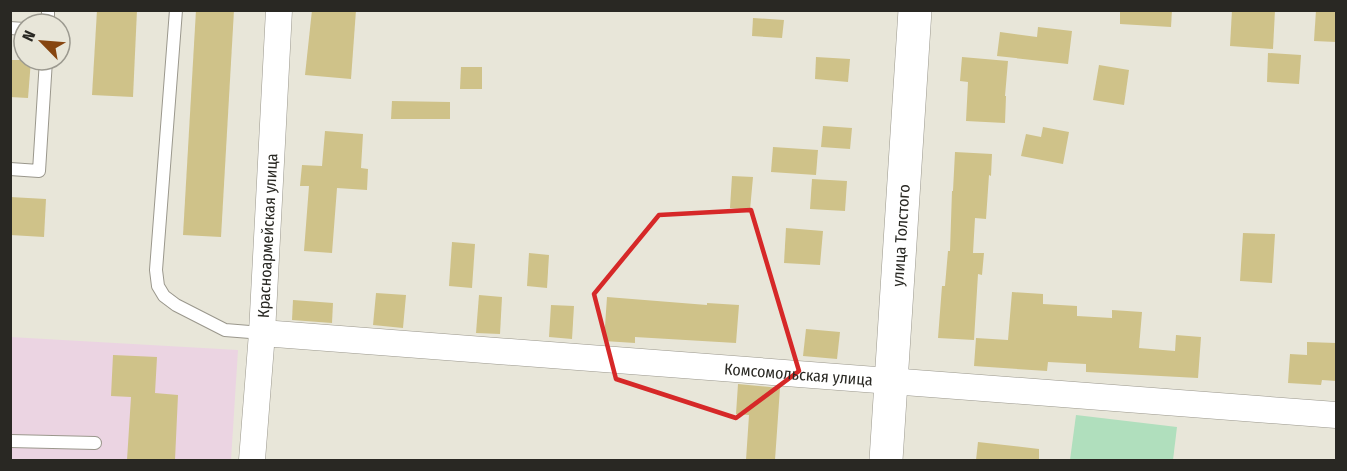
<svg xmlns="http://www.w3.org/2000/svg" width="1347" height="471" font-family="'Fira Sans Condensed',sans-serif">
  <style>
    .education { fill: #ebd4e2 }
    .green { fill: #b0dfbd }
    .building { fill: #cfc289 }
    .lines { fill: none; stroke-linecap: round; stroke-linejoin: round }
    .lane-casing { stroke: #9a978c; stroke-width: 14 }
    .street-casing { stroke: #9a978c; stroke-width: 27 }
    .secondary-casing { stroke: #9a978c; stroke-width: 34 }
    .lane { stroke: #fff; stroke-width: 12 }
    .street { stroke: #fff; stroke-width: 26 }
    .secondary { stroke: #fff; stroke-width: 33 }
    .marked { fill: none; stroke: #d62828; stroke-width: 4.5; stroke-linejoin: round }
    .labels { text-anchor: middle; stroke-width: 4.5; stroke-linejoin: round; paint-order: stroke }
    .street-label { font-size: 16px; fill: #292823; stroke: #e8e6d9 }
  </style>
  <rect width="100%" height="100%" fill="#e8e6d9"/>
  <!-- education -->
  <path class="education" d="M10,337l228,13 -7,110h-220z"/>
  <!-- green -->
  <path class="green" d="M1076,415l101,12 -4,33h-103z"/>
  <!-- building -->
  <g class="building">
    <path d="M97,10h40l-4,87 -41,-2z"/>
    <path d="M196,10h38l-13,227 -38,-2z"/>
    <path d="M312,10h44l-5,69 -46,-4z"/>
    <path d="M1120,10h52l-1,17 -51,-3z"/>
    <path d="M1232,10h43l-2,39 -43,-3z"/>
    <path d="M1316,10h20v32l-22,-1z"/>
    <path d="M753,18l31,2 -2,18 -30,-2z"/>
    <path d="M1038,27l34,4 -4,33 -71,-8 3,-24 37,5z"/>
    <path d="M1268,53l33,2 -2,29 -32,-2z"/>
    <path d="M816,57l34,2 -2,23 -33,-3z"/>
    <path d="M962,57l46,4 -3,35h1l-1,27 -39,-2 2,-39 -8,-1z"/>
    <path d="M10,60h21l-3,38 -18,-1z"/>
    <path d="M1099,65l30,5 -5,35 -31,-5z"/>
    <path d="M461,67h21v22h-22z"/>
    <path d="M392,101l58,1v17h-59z"/>
    <path d="M823,126l29,2 -2,21 -29,-2z"/>
    <path d="M1043,127l26,5 -6,32 -42,-8 5,-22 15,3z"/>
    <path d="M325,131l38,3 -2,34 7,1 -1,21 -30,-2 -5,65 -28,-2 5,-65h-9l2,-21 20,1z"/>
    <path d="M773,147l45,3 -2,25 -45,-3z"/>
    <path d="M955,152l37,2 -1,22 -2,-1 -3,44 -11,-1 -2,35h11l-2,22 -4,-1 -4,66 -36,-2 4,-52h3l3,-35h2l2,-60h1z"/>
    <path d="M732,176l21,1 -3,33 -20,-2z"/>
    <path d="M812,179l35,2 -2,30 -35,-2z"/>
    <path d="M10,197l36,2 -2,38 -34,-2z"/>
    <path d="M786,228l37,3 -3,34 -36,-2z"/>
    <path d="M1243,233l32,1 -3,49 -32,-2z"/>
    <path d="M452,242l23,2 -3,44 -23,-2z"/>
    <path d="M529,253l20,2 -2,33 -20,-2z"/>
    <path d="M1012,292l31,2v10l34,2v10l35,2v-8l30,2 -3,36 36,3 1,-16 25,2 -3,41 -112,-6v-8l-38,-2 -1,9 -73,-5 2,-28 32,2z"/>
    <path d="M376,293l30,2 -3,33 -30,-3z"/>
    <path d="M479,295l23,2 -2,37 -24,-1z"/>
    <path d="M607,297l100,8v-2l32,2 -3,38 -101,-6v6l-31,-2z"/>
    <path d="M293,300l40,3 -1,20 -40,-3z"/>
    <path d="M551,305l23,1 -2,33 -23,-2z"/>
    <path d="M806,329l34,3 -3,27 -34,-3z"/>
    <path d="M1307,342l29,1v38l-14,-1 -1,5 -33,-2 2,-29 17,1z"/>
    <path d="M113,355l44,2 -2,36 23,2 -3,65h-48l4,-63 -20,-1z"/>
    <path d="M738,384l42,4 -5,72h-29l3,-45 -13,-1z"/>
    <path d="M978,442l61,7v11h-63z"/>
  </g>
  <g class="lines">
    <!-- lane casing -->
    <g class="lane-casing">
      <g id="lane">
        <path d="M176,10l-20,260 2,16 6,10 12,9 49,25 37,3"/>
        <path d="M48,24v-14"/>
        <path d="M10,28l14,1"/>
        <path d="M10,169l29,2 7,-111"/>
        <path d="M10,441l85,2"/>
      </g>
    </g>
    <!-- street casing -->
    <g class="street-casing">
      <g id="street">
        <path id="s1" d="M262,333l1074,82"/>
        <path id="s2" d="M252,460l10,-127 17,-323"/>
      </g>
    </g>
    <!-- secondary casing -->
    <g class="secondary-casing">
      <g id="secondary">
        <path id="s3" d="M886,460l29,-450"/>
      </g>
    </g>
    <!-- lane -->
    <use href="#lane" class="lane"/>
    <!-- street -->
    <use href="#street" class="street"/>
    <!-- secondary -->
    <use href="#secondary" class="secondary"/>
  </g>
  <!-- marked area -->
  <path class="marked" d="M751,210l48,161 -63,47 -120,-39 -22,-85 65,-79z"/>
  <g class="labels">
    <!-- street labels -->
    <g class="street-label">
      <text dy="6" stroke="none"><textPath href="#s2" startOffset="225">Красноармейская улица</textPath></text>
      <text dy="6" stroke="none"><textPath href="#s3" startOffset="225">улица Толстого</textPath></text>
      <text dy="6" stroke="none"><textPath href="#s1" startOffset="538">Комсомольская улица</textPath></text>
    </g>
  </g>
  <!-- border -->
  <rect width="1347" height="471" fill="none" stroke="#292823" stroke-width="24"/>
  <!-- north arrow -->
  <g transform="translate(42 42) rotate(295)"><circle r="28" fill="#e8e6d9" stroke="#9c9a90" stroke-width="1.5"/>
  <path d="M0-4.5L10 22L0 15L-10 22Z" fill="#864510"/>
  <text y="-9" font-size="16" font-weight="bold" text-anchor="middle" fill="#292823">N</text>
  </g>
</svg>
